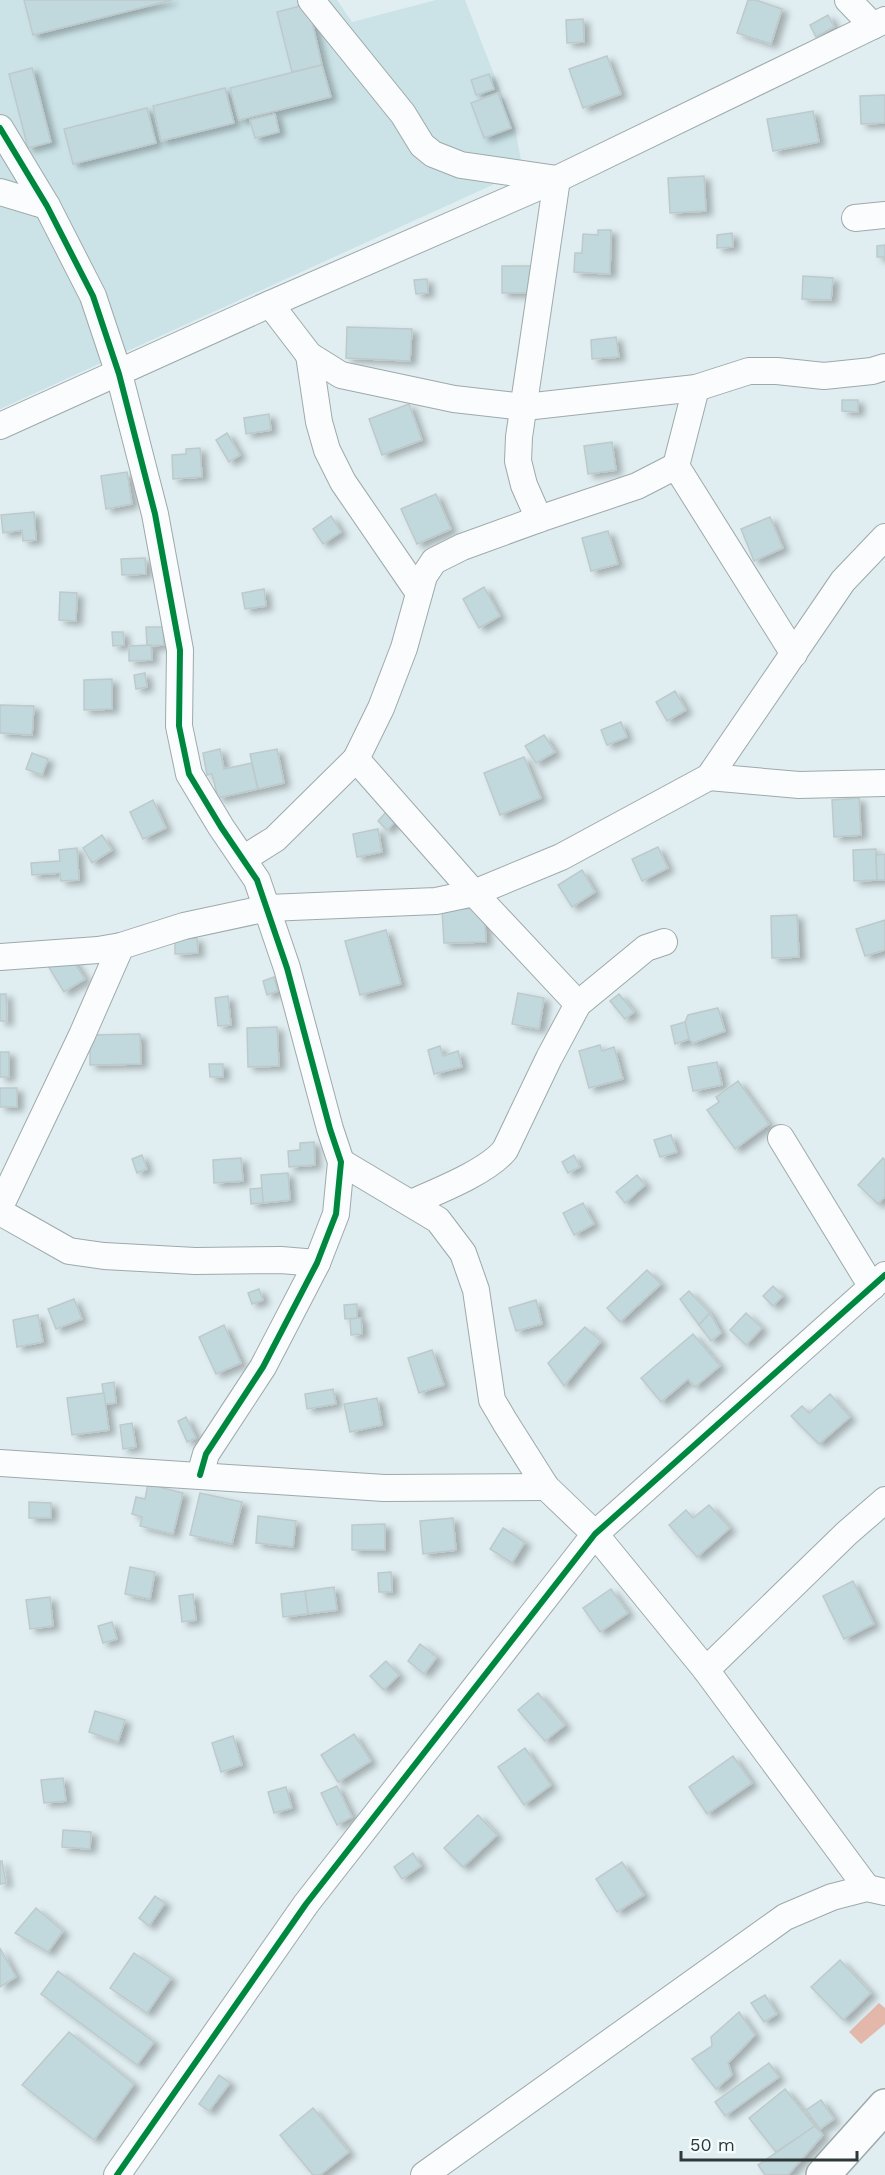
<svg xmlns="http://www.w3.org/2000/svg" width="885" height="2175" font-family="'Work Sans',sans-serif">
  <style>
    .built { fill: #cbe3e7 }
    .water { fill: #e3b8aa }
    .building { fill: #c1d9dd; stroke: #bec9cb; stroke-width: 1.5; filter: url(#shadow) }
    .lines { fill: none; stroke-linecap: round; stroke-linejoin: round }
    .street-casing { stroke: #9ea9ab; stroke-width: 28 }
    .secondary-casing { stroke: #9ea9ab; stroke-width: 36 }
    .street { stroke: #fafcfd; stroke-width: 26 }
    .secondary { stroke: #fafcfd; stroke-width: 33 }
    .cycleway-casing { stroke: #f3fdfe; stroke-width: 10 }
    .cycleway { stroke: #00873e; stroke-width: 6 }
  </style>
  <defs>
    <filter id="shadow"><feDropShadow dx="6" dy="4" stdDeviation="3" flood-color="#0004"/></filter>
  </defs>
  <rect width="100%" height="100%" fill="#e0eef1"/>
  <!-- built -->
  <path class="built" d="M0,0h337l15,22 84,-22h29l50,128 8,43 -523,238z"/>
  <!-- water -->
  <path class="water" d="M879,2003l6,5v16l-24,20 -12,-12z"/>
  <!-- building -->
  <g class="building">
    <path d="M24,0h148l-139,35z"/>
    <path d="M748,0h8l26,9 -11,35 -34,-11z"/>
    <path d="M308,4l14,61 -30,7 -15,-60z"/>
    <path d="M828,15l6,12 -18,10 -6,-12z"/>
    <path d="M583,19l1,23 -17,1 -1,-23z"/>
    <path d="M607,56l14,38 -38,14 -14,-39z"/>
    <path d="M322,65l9,32 -92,23 -9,-32z"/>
    <path d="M32,68l19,74 -23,6 -19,-74z"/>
    <path d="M489,74l5,15 -18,6 -5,-15z"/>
    <path d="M225,88l9,35 -73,18 -8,-35z"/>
    <path d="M498,93l13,35 -27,10 -13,-35z"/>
    <path d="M885,95v28l-24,1 -1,-28z"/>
    <path d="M147,108l9,35 -83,21 -9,-35z"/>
    <path d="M813,111l6,31 -46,9 -6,-32z"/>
    <path d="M275,114l4,18 -24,6 -5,-18z"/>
    <path d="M704,176l2,35 -36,2 -2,-35z"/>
    <path d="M598,230h13l-1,44 -36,-2 1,-19h7l1,-19 15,1z"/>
    <path d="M732,233l1,14 -16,1v-13z"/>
    <path d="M885,245v12h-8v-11z"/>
    <path d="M502,266h30l-1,27h-29z"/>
    <path d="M803,276l30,2 -2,22 -29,-1z"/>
    <path d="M427,279l1,14 -12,1 -2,-14z"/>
    <path d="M347,327l65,2 -2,32 -64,-3z"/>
    <path d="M616,337l3,20 -27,2 -1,-19z"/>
    <path d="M842,400h16v12l-16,-1z"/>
    <path d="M409,404l13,36 -40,15 -13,-36z"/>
    <path d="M269,414l2,16 -25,4 -2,-16z"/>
    <path d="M227,433l13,22 -11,7 -13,-22z"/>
    <path d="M612,442l4,28 -28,4 -4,-28z"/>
    <path d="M200,448l2,29 -29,2 -1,-24 14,-1v-5z"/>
    <path d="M127,472l5,32 -26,5 -5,-33z"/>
    <path d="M436,494l15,35 -34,15 -16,-35z"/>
    <path d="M34,512l2,28 -13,1 -1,-11 -19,3 -2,-18z"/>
    <path d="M331,516l10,16 -18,12 -10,-15z"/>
    <path d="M770,517l13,31 -29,13 -13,-32z"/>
    <path d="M608,531l10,33 -27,7 -9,-33z"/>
    <path d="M145,558l1,16 -24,1 -1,-16z"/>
    <path d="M484,587l16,29 -21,12 -16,-29z"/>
    <path d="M264,589l2,17 -21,3 -3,-16z"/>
    <path d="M60,592l17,1 -1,28 -17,-1z"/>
    <path d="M146,627h17l1,18 -17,1z"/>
    <path d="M112,632h11l1,13 -11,1z"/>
    <path d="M151,645l1,15 -23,1v-15z"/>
    <path d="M145,673l2,14 -11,2 -2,-14z"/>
    <path d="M112,679v30l-28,1v-30z"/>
    <path d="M675,691l11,19 -19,11 -11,-19z"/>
    <path d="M0,705l34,1 -2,29 -32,-2z"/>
    <path d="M621,722l6,15 -20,8 -6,-15z"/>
    <path d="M544,735l11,17 -19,11 -11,-17z"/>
    <path d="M220,749l4,20 28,-6 6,26 -40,9 -6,-24 -5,1 -4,-22z"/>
    <path d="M277,749l7,34 -26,6 -8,-35z"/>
    <path d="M32,753l16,6 -6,16 -16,-6z"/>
    <path d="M524,757l17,41 -41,17 -16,-42z"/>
    <path d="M859,798l2,37 -27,2 -2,-37z"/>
    <path d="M153,800l13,28 -23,11 -13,-27z"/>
    <path d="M388,810l10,9 -11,11 -9,-9z"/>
    <path d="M378,829l4,23 -25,5 -4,-23z"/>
    <path d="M102,835l10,15 -20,13 -9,-15z"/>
    <path d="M658,847l10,21 -26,13 -10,-22z"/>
    <path d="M77,848l2,32 -18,1 -1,-8 -28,2 -1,-12 29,-2 -1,-11z"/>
    <path d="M876,849l1,31 -23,1 -1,-31z"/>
    <path d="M885,854v26h-8l-1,-25z"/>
    <path d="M582,870l13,22 -23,15 -14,-22z"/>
    <path d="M484,908l2,34 -42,1 -2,-33z"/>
    <path d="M797,915l2,42 -27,1 -1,-42z"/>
    <path d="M885,920v30l-20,6 -9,-27z"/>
    <path d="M386,930l15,54 -41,11 -15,-54z"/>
    <path d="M197,938l1,15 -23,1v-15z"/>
    <path d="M68,953l17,26 -21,13 -16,-26z"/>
    <path d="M274,977l4,14 -11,4 -4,-14z"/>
    <path d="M518,993l26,5 -5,31 -27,-5z"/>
    <path d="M0,994h6l1,27h-7z"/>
    <path d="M619,994l15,18 -9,7 -15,-18z"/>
    <path d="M228,996l3,29 -13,1 -3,-28z"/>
    <path d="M718,1008l7,23 -32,12 -4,-4 -4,-17 3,-7z"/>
    <path d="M685,1022l4,17 -14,5 -4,-18z"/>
    <path d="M277,1027l2,39 -31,1 -1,-39z"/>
    <path d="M140,1034l1,30 -51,1v-30z"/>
    <path d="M600,1045l2,6 12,-4 9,32 -34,9 -10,-37z"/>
    <path d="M440,1046l3,10 15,-5 4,16 -28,7 -6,-24z"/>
    <rect x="0" y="1052" width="9" height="25"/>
    <path d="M717,1062l5,23 -29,6 -5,-24z"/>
    <path d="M209,1064h14v13h-13z"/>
    <path d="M738,1081l31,43 -34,25 -28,-39 12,-8 -3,-5z"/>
    <rect x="0" y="1088" width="17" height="19"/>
    <path d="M671,1135l6,17 -17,5 -6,-17z"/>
    <path d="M314,1142l1,23 -26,2 -1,-16 12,-1v-7z"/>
    <path d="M142,1155l5,14 -10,4 -5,-14z"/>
    <path d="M574,1155l6,12 -12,6 -6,-11z"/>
    <path d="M241,1158l2,23 -29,2 -1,-23z"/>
    <path d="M883,1158l2,2v37l-7,7 -20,-19z"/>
    <path d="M288,1173l2,27 -27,3 -2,-28z"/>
    <path d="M637,1175l8,10 -20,18 -9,-11z"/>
    <path d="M262,1188l1,15 -12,1 -1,-15z"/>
    <path d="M583,1203l11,21 -20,11 -11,-22z"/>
    <path d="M647,1270l14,14 -41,38 -13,-14z"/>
    <path d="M773,1286l10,10 -10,10 -10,-10z"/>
    <path d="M259,1289l4,11 -11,4 -4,-11z"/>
    <path d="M689,1291l21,22 -11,12 -19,-26z"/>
    <path d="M74,1299l8,20 -26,10 -8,-20z"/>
    <path d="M536,1300l6,24 -26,7 -7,-23z"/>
    <path d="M357,1304v14l-12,1 -1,-14z"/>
    <path d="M710,1313l11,20 -10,8 -12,-16z"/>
    <path d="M746,1313l16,15 -16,17 -16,-15z"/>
    <path d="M38,1315l5,27 -26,5 -4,-27z"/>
    <path d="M361,1318l1,16 -11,1 -1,-16z"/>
    <path d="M224,1325l17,38 -25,11 -17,-37z"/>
    <path d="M585,1327l16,14 -37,45 -16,-23z"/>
    <path d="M693,1334l27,32 -25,21 -7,-8 -27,23 -20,-24z"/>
    <path d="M432,1350l12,35 -25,8 -11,-35z"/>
    <path d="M114,1382l2,21 -11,1 -3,-20z"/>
    <path d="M333,1389l3,15 -29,5 -2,-15z"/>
    <path d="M104,1393l5,37 -37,5 -5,-37z"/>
    <path d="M830,1394l20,23 -31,27 -28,-28 11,-10 7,7z"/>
    <path d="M377,1398l5,27 -32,7 -6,-28z"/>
    <path d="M186,1417l10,21 -9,4 -9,-21z"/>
    <path d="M132,1423l4,24 -13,2 -3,-24z"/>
    <path d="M148,1484l35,9 -10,41 -33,-8 2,-9 -10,-3 4,-17 9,2z"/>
    <path d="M200,1493l42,9 -10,42 -42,-9z"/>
    <path d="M29,1502l22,1v15h-22z"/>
    <path d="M709,1505l21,23 -33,29 -28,-32 17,-15 7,8z"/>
    <path d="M258,1516l38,5 -3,26 -37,-4z"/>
    <path d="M453,1518l3,32 -33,4 -3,-33z"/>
    <path d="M385,1524v26h-33v-25z"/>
    <path d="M503,1528l22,14 -13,21 -22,-14z"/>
    <path d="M130,1567l25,5 -5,27 -25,-5z"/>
    <path d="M391,1572l1,20h-13l-1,-19z"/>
    <path d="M853,1581l21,43 -30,15 -21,-43z"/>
    <path d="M334,1587l3,23 -29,4 -3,-23z"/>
    <path d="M611,1589l17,24 -28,19 -17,-24z"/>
    <path d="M305,1591l3,23 -25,3 -2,-23z"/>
    <path d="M193,1594l3,26 -14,2 -3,-26z"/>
    <path d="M50,1597l3,29 -23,3 -4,-29z"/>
    <path d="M112,1622l5,17 -14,4 -5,-17z"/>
    <path d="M420,1644l17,13 -13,17 -16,-13z"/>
    <path d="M386,1661l13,14 -15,15 -14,-14z"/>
    <path d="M538,1693l27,32 -20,16 -27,-31z"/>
    <path d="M95,1711l30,9 -7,22 -29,-10z"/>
    <path d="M354,1734l17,27 -33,21 -17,-27z"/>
    <path d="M233,1736l9,29 -21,7 -9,-29z"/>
    <path d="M525,1748l26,37 -27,20 -26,-38z"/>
    <path d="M733,1756l19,27 -45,31 -18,-27z"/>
    <path d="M63,1778l3,23 -22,2 -3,-23z"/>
    <path d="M337,1786l15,31 -15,8 -16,-32z"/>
    <path d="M286,1787l6,21 -18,5 -6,-21z"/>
    <path d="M478,1815l19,20 -34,32 -19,-19z"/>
    <path d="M63,1830l28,2 -1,17 -28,-2z"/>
    <path d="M413,1853l8,13 -19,13 -8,-12z"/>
    <path d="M0,1861h2l4,22 -6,1z"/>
    <path d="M622,1862l22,33 -27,17 -21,-33z"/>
    <path d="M155,1896l10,7 -16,23 -10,-8z"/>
    <path d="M36,1908l27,23 -15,21 -33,-19z"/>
    <path d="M0,1948l16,29 -16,10z"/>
    <path d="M134,1953l37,25 -24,35 -37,-25z"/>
    <path d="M840,1960l31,33 -28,27 -32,-33z"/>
    <path d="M58,1971l96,71 -17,23 -96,-71z"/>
    <path d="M765,1995l12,19 -13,8 -13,-19z"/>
    <path d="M739,2012l16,23 -27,28 4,12 -16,14 -24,-30 20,-13 -1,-9z"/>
    <path d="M69,2032l65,52 -40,56 -72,-55z"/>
    <path d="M769,2063l10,14 -54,39 -10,-14z"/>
    <path d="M219,2075l11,8 -21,28 -10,-7z"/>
    <path d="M785,2089l30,37 -39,26 -27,-34z"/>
    <path d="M821,2100l13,19 -14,10 -14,-19z"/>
    <path d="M313,2108l36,44 -29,23h-7l-33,-40z"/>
    <path d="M815,2126l8,9 -35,40h-23l-7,-10z"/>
  </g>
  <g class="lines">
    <!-- street casing -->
    <g class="street-casing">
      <g id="street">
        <path d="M311,0l92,114 19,31 11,9 28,11 96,14 -38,258 -1,24 6,24 15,34"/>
        <path d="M848,0l25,26"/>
        <path d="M0,128l47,78 46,90 26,78 36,140 25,136 -1,76 10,48 32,53 36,53 30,88 43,161 11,33 -5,52 -19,49 -54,104 -57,87 -6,21"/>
        <path d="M0,192l47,14"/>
        <path d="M855,218l30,-3"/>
        <path d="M270,304l39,51 32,20 113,24 71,8 171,-19 53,-17h28l47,5 48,-5 13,-4"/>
        <path d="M309,355l10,67 8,28 16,32 76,111"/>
        <path d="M696,388l-20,78 118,188"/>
        <path d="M0,426l270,-122 287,-125 328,-159"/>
        <path d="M356,759l118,134 104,111"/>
        <path d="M709,777l90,8 86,-2"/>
        <path d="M243,859l32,-20 81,-80 25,-51 23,-60 20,-72 10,-15 28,-14 77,-28 98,-33 39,-20"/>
        <path d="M0,957l98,-7 23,-4 63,-20 84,-18 168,-7 38,-8 87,-36 148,-80 134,-196 42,-44"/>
        <path d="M781,1138l91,149"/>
        <path d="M341,1162l97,58 25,33 13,37 16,110 13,22 41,65 49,47 111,136 161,218"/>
        <path d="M411,1203c27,-12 76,-31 94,-53l44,-92 29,-54 68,-56 18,-6"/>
        <path d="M0,1207l82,-172 39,-89"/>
        <path d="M0,1212l69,39 35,5 91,5 86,-1 36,3"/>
        <path d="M0,1463l384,25 162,-1"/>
        <path d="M706,1670l141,-137 38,-33"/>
        <path d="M117,2175l189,-271 289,-370 290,-259"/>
        <path d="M424,2175l361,-258 47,-20 35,-9 18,4"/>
      </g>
    </g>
    <!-- secondary casing -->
    <g class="secondary-casing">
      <path id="secondary" d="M823,2175l62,-69"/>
    </g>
    <!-- street -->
    <use href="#street" class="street"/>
    <!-- secondary -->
    <use href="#secondary" class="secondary"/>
    <!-- cycleway casing -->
    <g class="cycleway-casing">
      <g id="cycleway">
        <path d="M0,128l47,78 46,90 26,78 36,140 25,136 -1,76 10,48 32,53 36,53 30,88 43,161 11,33 -5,52 -19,49 -54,104 -57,87 -6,21"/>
        <path d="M117,2175l189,-271 289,-370 290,-259"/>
      </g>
    </g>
    <!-- cycleway -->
    <use href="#cycleway" class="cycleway"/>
  </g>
  <!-- scale -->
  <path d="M681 2151v9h176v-9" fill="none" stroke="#2e3839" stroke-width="3"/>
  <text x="690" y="2151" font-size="18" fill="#2e3839" stroke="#f3fdfe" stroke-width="4.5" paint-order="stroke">50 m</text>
</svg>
